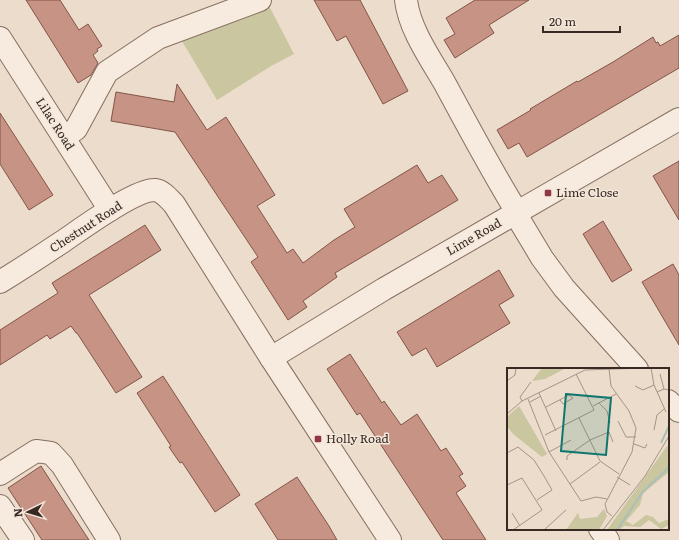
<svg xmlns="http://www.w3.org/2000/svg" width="679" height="540" font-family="Literata,serif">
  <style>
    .green { fill: #c9c6a0 }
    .building { fill: #c69385; stroke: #845549 }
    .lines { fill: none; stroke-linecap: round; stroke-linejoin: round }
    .minor-casing { stroke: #876e61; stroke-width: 24 }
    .minor { stroke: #f6ebde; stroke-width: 22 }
    .poi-dot { fill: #903648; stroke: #f3e7da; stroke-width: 1.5 }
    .labels { text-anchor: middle; stroke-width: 3; stroke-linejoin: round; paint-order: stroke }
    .street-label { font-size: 12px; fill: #392923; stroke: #f3e7da }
    .poi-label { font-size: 12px; fill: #392923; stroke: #f3e7da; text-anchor: start }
    .inset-river { fill: none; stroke: #abc0b6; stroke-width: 2 }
    .inset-road { fill: none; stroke: #a49488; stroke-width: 1 }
    .view { fill: #0f766e; fill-opacity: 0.15; stroke: #0f766e; stroke-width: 2 }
    .inset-edge { fill: none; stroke: #392923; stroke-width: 2 }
  </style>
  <rect width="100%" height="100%" fill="#ebdccb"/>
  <!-- green -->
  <path class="green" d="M268,4l26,50 -23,12 -54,34 -38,-64z"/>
  <!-- building -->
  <g class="building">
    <path d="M26,0h34l19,30 9,-6 14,22 -5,3 1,2 -5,4 5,8 -7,12 -13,8z"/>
    <path d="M314,0h46l48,91 -25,13 -37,-68 -9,5z"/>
    <path d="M475,0h54l-40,25 5,8 -39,25 -11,-18 11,-6 -9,-16z"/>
    <path d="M679,35v33l-152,89 -8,-14 -11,6 -11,-19 34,-20 -1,-1 47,-28 1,1 35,-20 40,-25 3,6 2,-1 2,4z"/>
    <path d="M177,84l30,46 19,-13 49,78 -18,11 30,47 6,-4 10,14 31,-23 21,-13 -11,-18 73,-44 11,18 14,-8 16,25 -123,73 2,4 -34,24 4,6 -19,13 -37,-58 7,-5 -83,-125 -64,-11 5,-29 58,10z"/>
    <path d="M0,113l53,82 -24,15 -29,-46z"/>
    <path d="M679,161v59l-26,-44z"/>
    <path d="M603,221l29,49 -20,12 -29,-48z"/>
    <path d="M145,225l16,25 -72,45 53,82 -26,16 -39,-60h-1l-5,-7 -21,13 -3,-4 -47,30v-35l58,-37 -6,-10z"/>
    <path d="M673,264l6,11v70l-37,-63z"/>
    <path d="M499,270l15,26 -15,9 11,18 -73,44 -11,-19 -14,8 -15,-24z"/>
    <path d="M350,354l32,49 2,-2 17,24 16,-11 24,37 5,-3 17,26 -4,2 7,10 -10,7 30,47h-43l-83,-127 -3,2 -30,-46z"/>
    <path d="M163,376l77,119 -25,17 -33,-50 -2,1 -11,-16 2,-1 -34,-53z"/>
    <path d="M41,466l27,42 21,32h-47l-34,-52z"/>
    <path d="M297,477l32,49 8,14h-59l-23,-36z"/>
  </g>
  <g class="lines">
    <!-- minor casing -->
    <g class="minor-casing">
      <g id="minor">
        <path d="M406,0c3,28 24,58 38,82 24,44 47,88 73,130"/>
        <path d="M0,38l110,172"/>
        <path d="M64,137l12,-8 31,-57 51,-34 102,-38"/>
        <path d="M515,213l27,45 22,30 73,81"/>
        <path d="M0,282c21,-13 41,-26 62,-40 18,-12 73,-53 93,-52 8,1 14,9 19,14l97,154 119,182"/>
        <path d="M271,358l113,-69 295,-170"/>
        <path d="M668,401l11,10"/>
        <path d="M0,474l36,-23 15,2 11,12 47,75"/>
        <path d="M0,506l23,34"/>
        <path d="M600,529l8,11"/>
      </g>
    </g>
    <!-- minor -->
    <use href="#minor" class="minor"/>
  </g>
  <!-- markers -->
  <g class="poi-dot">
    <rect x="544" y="189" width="8" height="8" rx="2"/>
    <rect x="314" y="435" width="8" height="8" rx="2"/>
  </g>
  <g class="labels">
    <!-- street labels -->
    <g class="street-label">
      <text transform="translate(55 124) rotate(57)" y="4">Lilac Road</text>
      <text transform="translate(86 227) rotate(-33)" y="4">Chestnut Road</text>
      <text transform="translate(474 237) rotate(-30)" y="4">Lime Road</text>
    </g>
    <!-- poi labels -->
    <g class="poi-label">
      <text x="556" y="197">Lime Close</text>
      <text x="326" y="443">Holly Road</text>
    </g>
  </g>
  <!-- overview -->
  <g transform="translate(507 368)">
    <rect width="162" height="162" fill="#ebdccb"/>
    <path d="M35,0h24l-21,11 -13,2zM12,38l28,48 -5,3 -29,-23 -6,-8v-9zM160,78l2,1v25l-26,21 -3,12 -14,16 7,4 13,-10 7,2 6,6 10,-4v6l-8,4 -12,-9 -9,7 -16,-1 -5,4h-12zM97,141l3,7 -8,14h-33l12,-17 2,6 17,-2z" fill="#c9c6a0"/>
    <path class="inset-river" d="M154,75l8,-17M110,162l25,-37 27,-26"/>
    <path class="inset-road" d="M144,0l3,17 12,27M102,1l2,17 18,25 7,17 -4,24 -27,52 2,8 5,4M153,6l4,15M0,13l8,-6 1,-7M128,18l8,4 11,-5M150,24l7,-3 5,1M32,25l17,38M21,31l21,53 32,49 15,-4 11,2M15,33l-2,-4 11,-15M23,34l11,-6M92,35l8,8 3,12M86,38l23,-12M39,39l23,-12 4,3 -10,6 -3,-4M0,46l15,-13 63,-31 58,-2M72,50l21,43 19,13M111,53l8,16h10M147,62l3,-15 7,-6M38,67l49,-25 -18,-36M83,72l19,-8 4,10M127,76l11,4 2,-4M42,84l22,-12M0,85l11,-6 16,13 10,16 8,14 -15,10M60,92v-4l23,-16M110,109l13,8M63,116l30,-22M0,117l15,-7 20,32 -29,20M5,145l8,13M37,162l22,-20M96,162l42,-54 24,-40"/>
    <path class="view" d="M59,26l45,4 -5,57 -45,-4z"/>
    <rect width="162" height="162" class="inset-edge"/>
  </g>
  <!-- north arrow -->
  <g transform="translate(28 512) rotate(265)" stroke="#f3e7da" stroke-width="3" paint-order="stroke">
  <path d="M0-3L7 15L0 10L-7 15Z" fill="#392923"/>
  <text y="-6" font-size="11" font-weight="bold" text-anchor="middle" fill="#392923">N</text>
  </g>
  <!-- scale -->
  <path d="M543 26v6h77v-6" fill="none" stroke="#392923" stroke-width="2"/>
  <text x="549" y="26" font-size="12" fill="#392923" stroke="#f3e7da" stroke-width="3" paint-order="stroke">20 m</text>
</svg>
